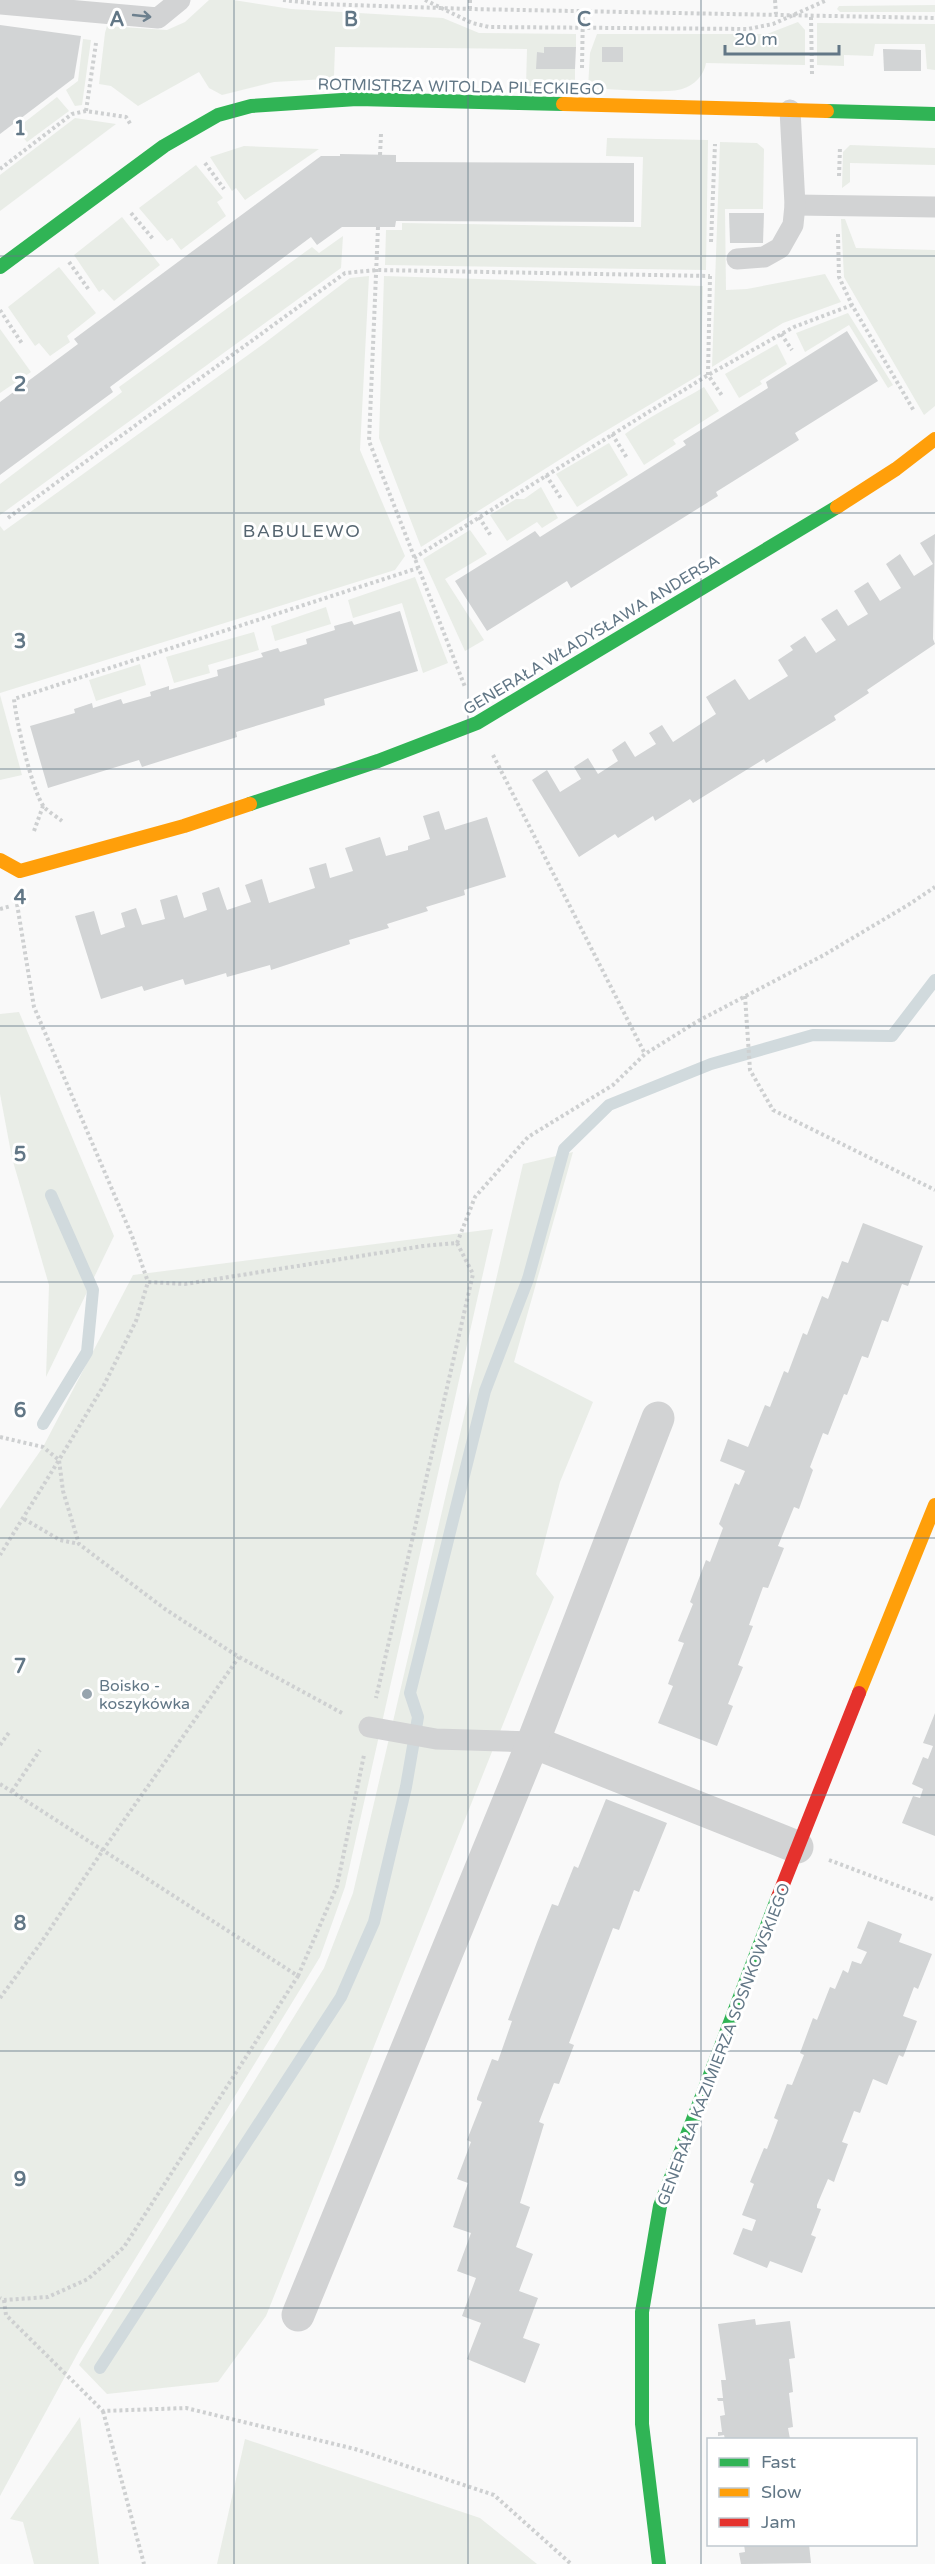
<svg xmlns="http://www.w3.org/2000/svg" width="935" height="2564" font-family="'Varela Round',sans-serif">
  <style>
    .green { fill: #e9ede7 }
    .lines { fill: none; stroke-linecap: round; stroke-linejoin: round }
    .stream { stroke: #d1dadd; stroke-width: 12 }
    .building { fill: #d2d4d5 }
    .path { stroke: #ced0d1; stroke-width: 4; stroke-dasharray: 3 3; stroke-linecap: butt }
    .lane { stroke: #d2d3d4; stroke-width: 21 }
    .street { stroke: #d2d3d4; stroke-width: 33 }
    .fast { stroke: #30b455; stroke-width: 14 }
    .slow { stroke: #ff9f0a; stroke-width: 14 }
    .jam { stroke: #e5322d; stroke-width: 14 }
    .oneway { stroke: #6d808e }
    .grid { fill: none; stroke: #627786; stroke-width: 1.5; stroke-opacity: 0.55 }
    .poi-dot { fill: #97a4ae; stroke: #fff; stroke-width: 2 }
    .labels { text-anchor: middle; stroke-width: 6; stroke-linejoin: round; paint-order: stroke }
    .street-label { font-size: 16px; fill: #627786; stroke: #fff }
    .poi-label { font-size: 16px; fill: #627786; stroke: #fff; text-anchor: start }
    .neighbourhood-label { font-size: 18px; letter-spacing: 1.5px; fill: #556570; stroke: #fff }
    .grid-label { font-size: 20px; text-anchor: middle; font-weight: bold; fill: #627786; stroke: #fff; stroke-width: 6; stroke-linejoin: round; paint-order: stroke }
  </style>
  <rect width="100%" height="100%" fill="#f9f9f9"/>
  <!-- green -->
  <g class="green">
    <path d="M209,0h24l58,9 152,9 36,15 97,1v13h-32v6h-7v16h38v17h-49l1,-37 -192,-2 -1,29 -8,3 -52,3 -52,13 -13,-7 -10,-16 -61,34 -27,-20 -12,-2 6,-51 2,-7 60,4 18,-8z"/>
    <path d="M935,5v7h-95l-3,-3 2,-3z"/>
    <path d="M798,22l7,8v35l-99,-2c-2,12 -11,22 -24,26 -14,5 -75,0 -94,-1l2,-35 7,-19h170z"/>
    <path d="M817,23l118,1v46l-8,-1 -2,-25h-50l-2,12 -29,-1v11l-27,-1z"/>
    <path d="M83,39l8,1 -9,65 -7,1 -9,-16 12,-9z"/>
    <path d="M57,97l12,14 -42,31 -11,-13z"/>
    <path d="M75,118l41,6 -116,87v-36z"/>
    <path d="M607,138l101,2 -2,130 -321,-5 1,-35h16v-7l239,4 2,-70 -37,-1z"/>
    <path d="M720,142l37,1 7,6 -1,60h-38l1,81 21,-1 78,-15 16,28 -58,21 -71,44z"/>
    <path d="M850,145l85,3v17l-85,-2v19l-8,6 1,-36z"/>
    <path d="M244,146l75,3 -74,51 -9,-12 -4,3 -22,-34z"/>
    <path d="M196,165l27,33 -6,4 9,14 -45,34 -9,-12 -5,3 -28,-33z"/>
    <path d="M122,217l38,48 -46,36 -11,-12 -4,3 -25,-37z"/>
    <path d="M841,219h4l11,29 79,2v156l-11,9 -80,-138z"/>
    <path d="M343,236l-2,32 -341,247v-31l122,-92 -3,-5 193,-140 7,6z"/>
    <path d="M59,267l37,46 -29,23 3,6 -20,14 -11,-13 -4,3 -27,-39z"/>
    <path d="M369,276l-9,174 45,106 -10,14 -395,123v-167l4,5 262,-189 84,-64z"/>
    <path d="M384,276l319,10 -2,88 -107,64 -173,109 -42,-109z"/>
    <path d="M848,313l45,72 -5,3 -39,-63 -44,27 -9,-19z"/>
    <path d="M0,329l31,43 -31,21z"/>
    <path d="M777,344l10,20 -27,17 2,3 -23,14 -14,-24z"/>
    <path d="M704,387l15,24 -46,29 3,4 -32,21 -19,-31c25,-18 52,-31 79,-47z"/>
    <path d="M609,443l19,32 -51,32 -21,-33z"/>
    <path d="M541,487l17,31 -16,10 -5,-6 -30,19 -17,-26 26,-16h8z"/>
    <path d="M470,530l17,24 -42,25 39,61 -19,11 -42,-92z"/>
    <path d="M415,577l33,86 -25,10 -21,-70 -49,15 -5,-18z"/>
    <path d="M326,607l5,17 -56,17 -4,-15z"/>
    <path d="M254,632l5,18 -51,15 2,8 -36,10 -8,-26z"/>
    <path d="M140,664l6,21 -50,16 -7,-21z"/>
    <path d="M0,695l22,80 -22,5z"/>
    <path d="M19,1012l95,224 -68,141 3,-92 -37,-127 -12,-64v-80z"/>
    <path d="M573,1152l-59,210 79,40 -33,80 -24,92 18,23 -288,719 -48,66 -111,12 -28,-29 245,-397 29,-75 170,-729z"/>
    <path d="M493,1229l-148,658 -25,70 -240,392 -80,147v-987l43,-62 90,-172z"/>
    <path d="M80,2417l19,147h-65l-11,-42 -13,-3z"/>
    <path d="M245,2439l235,79 57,46h-320z"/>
  </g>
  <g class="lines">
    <!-- stream -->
    <g class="stream">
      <path d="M43,1424l44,-72 6,-62 -42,-95"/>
      <path d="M100,2368l241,-371 33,-75 32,-135 12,-70 -8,-24 75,-302 43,-112 36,-130 45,-44 102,-41 102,-29 79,1 43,-56"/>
    </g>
  </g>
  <!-- building -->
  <g class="building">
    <path d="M0,25l81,11 -7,42 -74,56z"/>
    <path d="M544,47h32l-1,22h-39l1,-17 7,1z"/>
    <rect x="602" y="47" width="21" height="15"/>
    <path d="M883,49l38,1v21h-37z"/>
    <path d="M340,154l56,1v7l238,1v59l-238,-1 -1,6h-53l-25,18 -6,-8 -201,150 3,5 -113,83v-73l78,-58 -4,-5 247,-183h19z"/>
    <path d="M729,213h35l-1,30h-33z"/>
    <path d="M847,331l31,50 -83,52 4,7 -83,52 2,4 -147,92 -4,-7 -80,50 -32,-50 80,-50 5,6 146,-92 -3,-4 85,-53 -2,-6z"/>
    <path d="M935,534l-2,105 2,5 -68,46 2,3 -35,23 2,4 -70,43 -2,-4 -71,44 -3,-4 -35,22 -2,-5 -35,22 -3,-4 -36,23 -47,-77 15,-10 13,22 21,-13 -7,-12 14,-9 10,16 20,-13 -6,-11 13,-9 10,16 21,-13 -7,-11 13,-8 11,17 43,-28 -10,-17 29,-18 14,21 39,-24 -10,-16 15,-10 -3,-4 15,-10 11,17 20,-13 -15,-21 16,-10 11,17 20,-12 -14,-23 14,-9 12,19 21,-13 -15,-24 14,-10 14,22 19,-12 -13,-21z"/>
    <path d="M400,611l18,60 -94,28 1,6 -89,27 1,5 -95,30 -3,-7 -91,28 -18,-62 45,-13 -1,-4 18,-6 1,5 28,-9 2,5 28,-8 -1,-4 19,-6v4l49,-14 -1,-6 46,-13 -2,-4 17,-5 2,4 27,-8 -1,-5 29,-9 -1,-4 18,-5 2,4z"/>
    <path d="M439,811l6,19 42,-13 19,60 -42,13 1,5 -39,12 2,4 -41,13 2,4 -40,12 1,4 -79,26 -1,-5 -43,12 -1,-4 -41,12 -2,-6 -39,12 -2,-5 -41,13 -26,-83 19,-5 7,24 24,-8 -4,-14 15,-5 6,17 23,-6 -5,-19 17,-5 7,23 23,-8 -5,-17 17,-6 8,23 24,-8 -6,-17 17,-6 7,24 46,-15 -6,-20 17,-5 4,15 23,-7 -8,-23 35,-11 6,19 22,-6v-4l22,-7 -7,-23z"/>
    <path d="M863,1223l60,23 -15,40 -6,-2 -14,38 -6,-2 -14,38 -6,-2 -15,39 -3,-1 -16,41 -5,-2 -13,34 3,3 -14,39 -5,-2 -16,39 6,2 -16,40 -5,-1 -14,38 4,1 -15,39 5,2 -15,37 5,2 -16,40 -59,-23 15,-37 -5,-2 1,-3 15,-38 -6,-2 15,-37 -3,-2 16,-42 4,2 13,-34 -4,-4 16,-41 4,2 6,-14 -25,-10 8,-22 20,8 17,-42 5,2 14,-36 4,2 15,-40 4,2 15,-39 6,3 14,-38 6,2z"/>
    <path d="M935,1713v123l-33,-13 11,-27 7,2 3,-9 -11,-5 11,-27 5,2 5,-13 -10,-3z"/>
    <path d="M606,1799l61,24 -28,69 -5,-2 -15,40 -6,-2 -44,115 5,2 -15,39 -5,-1 -15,39 5,2 -24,79 10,4 -14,40 17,7 -14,37 19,7 -15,40 17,6 -15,39 -58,-24 14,-36 -19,-7 14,-38 -19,-7 14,-38 -18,-6 15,-44 -11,-4 14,-37 -4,-2 15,-38 -5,-2v-2l15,-39 6,2 14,-40 -4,-1 29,-78 15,-38 6,2 16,-40 4,2z"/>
    <path d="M868,1921l34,13 -3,8 33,12 -14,35 -4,-2 -11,29 14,5 -13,34 -1,2 -4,-2 -12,30 -14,-6 -13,34 -6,-2 -12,31 6,2 -12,32 -2,6 -6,-3 -11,26v3l4,1 -10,26 5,2 -14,36 -32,-12 -3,7 -34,-14 10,-26 9,3 4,-11 -14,-5 12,-31 -4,-2 14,-34 3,1 11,-29 -4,-2 13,-34 5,1 12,-30 -4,-2 13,-35 4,2 13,-33 5,2 8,-19 5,3 4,-12 9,3 6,-12 -10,-4z"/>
    <path d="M755,2319l1,6 34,-4 5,37 -6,1 4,33 -4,1 4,34 -5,1 2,11h-65l-1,-4 -6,1v-4h4l-2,-16 5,-1 -2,-14h-5l-1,-3h6l-2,-18h5l-8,-56z"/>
    <path d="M744,2544h65l2,19 -70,1 -2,-11 6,-1z"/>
  </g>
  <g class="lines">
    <!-- path -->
    <g class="path">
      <path d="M283,0l37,4 150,5 465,9"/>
      <path d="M425,0l47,23 17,4 259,2 25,-5 54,-24"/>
      <path d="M775,0l1,14"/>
      <path d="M470,9v-9"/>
      <path d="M811,17l1,57"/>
      <path d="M582,68l1,-58"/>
      <path d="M86,111l10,-68"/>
      <path d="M380,155l1,-21"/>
      <path d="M205,163l19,26"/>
      <path d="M0,169l72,-55 14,-3 40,6 5,8"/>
      <path d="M839,176l1,-29"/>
      <path d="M131,213l23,27"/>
      <path d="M378,227l-9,214 96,246"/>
      <path d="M838,234l1,43 13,28 62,106"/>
      <path d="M711,242l4,-98"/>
      <path d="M69,262l20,28"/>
      <path d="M710,276l-2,99 15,22"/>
      <path d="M0,310l23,35"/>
      <path d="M781,334l11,16"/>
      <path d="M612,434l15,24"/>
      <path d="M546,475l16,25"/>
      <path d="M479,517l12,19"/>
      <path d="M8,518l337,-245 32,-3 333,6"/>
      <path d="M414,558l294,-183 86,-48 58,-22"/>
      <path d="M493,755l152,299"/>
      <path d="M62,821c-5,-4 -13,-9 -18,-14 -12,-16 -28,-87 -30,-108l404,-131"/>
      <path d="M34,831l9,-25"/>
      <path d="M17,904l17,103 98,229 16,46"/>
      <path d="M0,909l11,-3"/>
      <path d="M745,996l5,74 23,40 162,80"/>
      <path d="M457,1243l18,-46 53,-60 85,-52 32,-31 53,-33 126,-66 84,-50 27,-18"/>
      <path d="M0,1437l43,10 16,13 -59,95"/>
      <path d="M24,1519l36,21 19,4"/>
      <path d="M342,1713l-103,-56 -74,-48 -86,-65 -16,-53 -4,-31 45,-75 32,-64 12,-39 37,2 238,-38 34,-3 16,31 -97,424"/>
      <path d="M0,1745l10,-14"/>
      <path d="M0,1784l298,192 -174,271 -36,32 -40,18 -44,3 -4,-2"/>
      <path d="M12,1791l28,-41"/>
      <path d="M829,1860l106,40"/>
      <path d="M298,1976l39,-90 27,-131"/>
      <path d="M0,1998l40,-54 63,-94 136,-193"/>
      <path d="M4,2300l2,15 97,96 83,-3 169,41 139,46 77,69"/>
      <path d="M103,2411l41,153"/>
    </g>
    <!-- lane -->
    <g class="lane">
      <path d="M0,4l158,14 22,-18"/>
      <path d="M795,205l140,2"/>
      <path d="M737,259l27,-2 16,-9 13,-23 2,-20 -5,-95"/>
      <path d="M369,1727l67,12 97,3"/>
    </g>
    <!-- street -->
    <g class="street">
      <path d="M533,1742l264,105"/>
      <path d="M298,2315l235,-573 125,-324"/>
    </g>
    <!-- fast -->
    <g class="fast">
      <path d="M827,111l108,3"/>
      <path d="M0,267l164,-121 54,-31 33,-9 106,-7 206,5"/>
      <path d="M250,804l128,-43 99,-38 360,-216"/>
      <path d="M659,2564l-17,-140v-112l18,-106 118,-309"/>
    </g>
    <!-- slow -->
    <g class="slow">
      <path d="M563,104l264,7"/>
      <path d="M837,507l59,-38 39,-30"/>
      <path d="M0,860l20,11 164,-45 66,-22"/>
      <path d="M859,1693l76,-188"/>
    </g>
    <!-- jam -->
    <path class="jam" d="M778,1897l81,-204"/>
  </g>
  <!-- one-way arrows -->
  <defs><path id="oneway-shaft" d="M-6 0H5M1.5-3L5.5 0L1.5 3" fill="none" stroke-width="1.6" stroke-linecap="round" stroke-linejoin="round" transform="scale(1.5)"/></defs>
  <use class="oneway" href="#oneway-shaft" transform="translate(142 16) rotate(6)"/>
  <!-- grid -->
  <path class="grid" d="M234,0v2564M468,0v2564M701,0v2564M0,256h935M0,513h935M0,769h935M0,1026h935M0,1282h935M0,1538h935M0,1795h935M0,2051h935M0,2308h935"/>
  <!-- markers -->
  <circle class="poi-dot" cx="87" cy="1694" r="6"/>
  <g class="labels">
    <!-- street labels -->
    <g class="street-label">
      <text transform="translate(461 86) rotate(1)" y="6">ROTMISTRZA WITOLDA PILECKIEGO</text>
      <text transform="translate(591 634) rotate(-31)" y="6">GENERAŁA WŁADYSŁAWA ANDERSA</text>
      <text transform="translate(723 2044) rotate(-69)" y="6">GENERAŁA KAZIMIERZA SOSNKOWSKIEGO</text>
    </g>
    <!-- poi labels -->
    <g class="poi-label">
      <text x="99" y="1691">Boisko -<tspan x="99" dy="18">koszykówka</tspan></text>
    </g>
    <!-- neighbourhood labels -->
    <g class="neighbourhood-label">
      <text x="302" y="537">BABULEWO</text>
    </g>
  </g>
  <g class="grid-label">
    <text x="117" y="26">A</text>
    <text x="351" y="26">B</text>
    <text x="584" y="26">C</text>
    <text x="20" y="135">1</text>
    <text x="20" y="391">2</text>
    <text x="20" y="648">3</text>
    <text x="20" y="904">4</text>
    <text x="20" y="1161">5</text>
    <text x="20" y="1417">6</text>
    <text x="20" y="1673">7</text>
    <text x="20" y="1930">8</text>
    <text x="20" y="2186">9</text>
  </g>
  <!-- legend -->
  <rect x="707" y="2438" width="210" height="108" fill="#ffffff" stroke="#c0c9cf" stroke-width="1.5"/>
  <rect x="719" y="2458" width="30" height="9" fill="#30b455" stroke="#c0c9cf" stroke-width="1.5"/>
  <text x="761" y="2468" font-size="18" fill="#627786">Fast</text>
  <rect x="719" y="2488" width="30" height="9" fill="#ff9f0a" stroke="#c0c9cf" stroke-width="1.5"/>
  <text x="761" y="2498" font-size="18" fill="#627786">Slow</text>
  <rect x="719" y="2518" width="30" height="9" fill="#e5322d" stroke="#c0c9cf" stroke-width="1.5"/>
  <text x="761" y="2528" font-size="18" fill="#627786">Jam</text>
  <!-- scale -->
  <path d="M725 45v9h114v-9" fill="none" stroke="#627786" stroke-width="3"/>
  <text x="734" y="45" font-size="18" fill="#627786" stroke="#ffffff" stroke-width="4.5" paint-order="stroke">20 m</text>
</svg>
